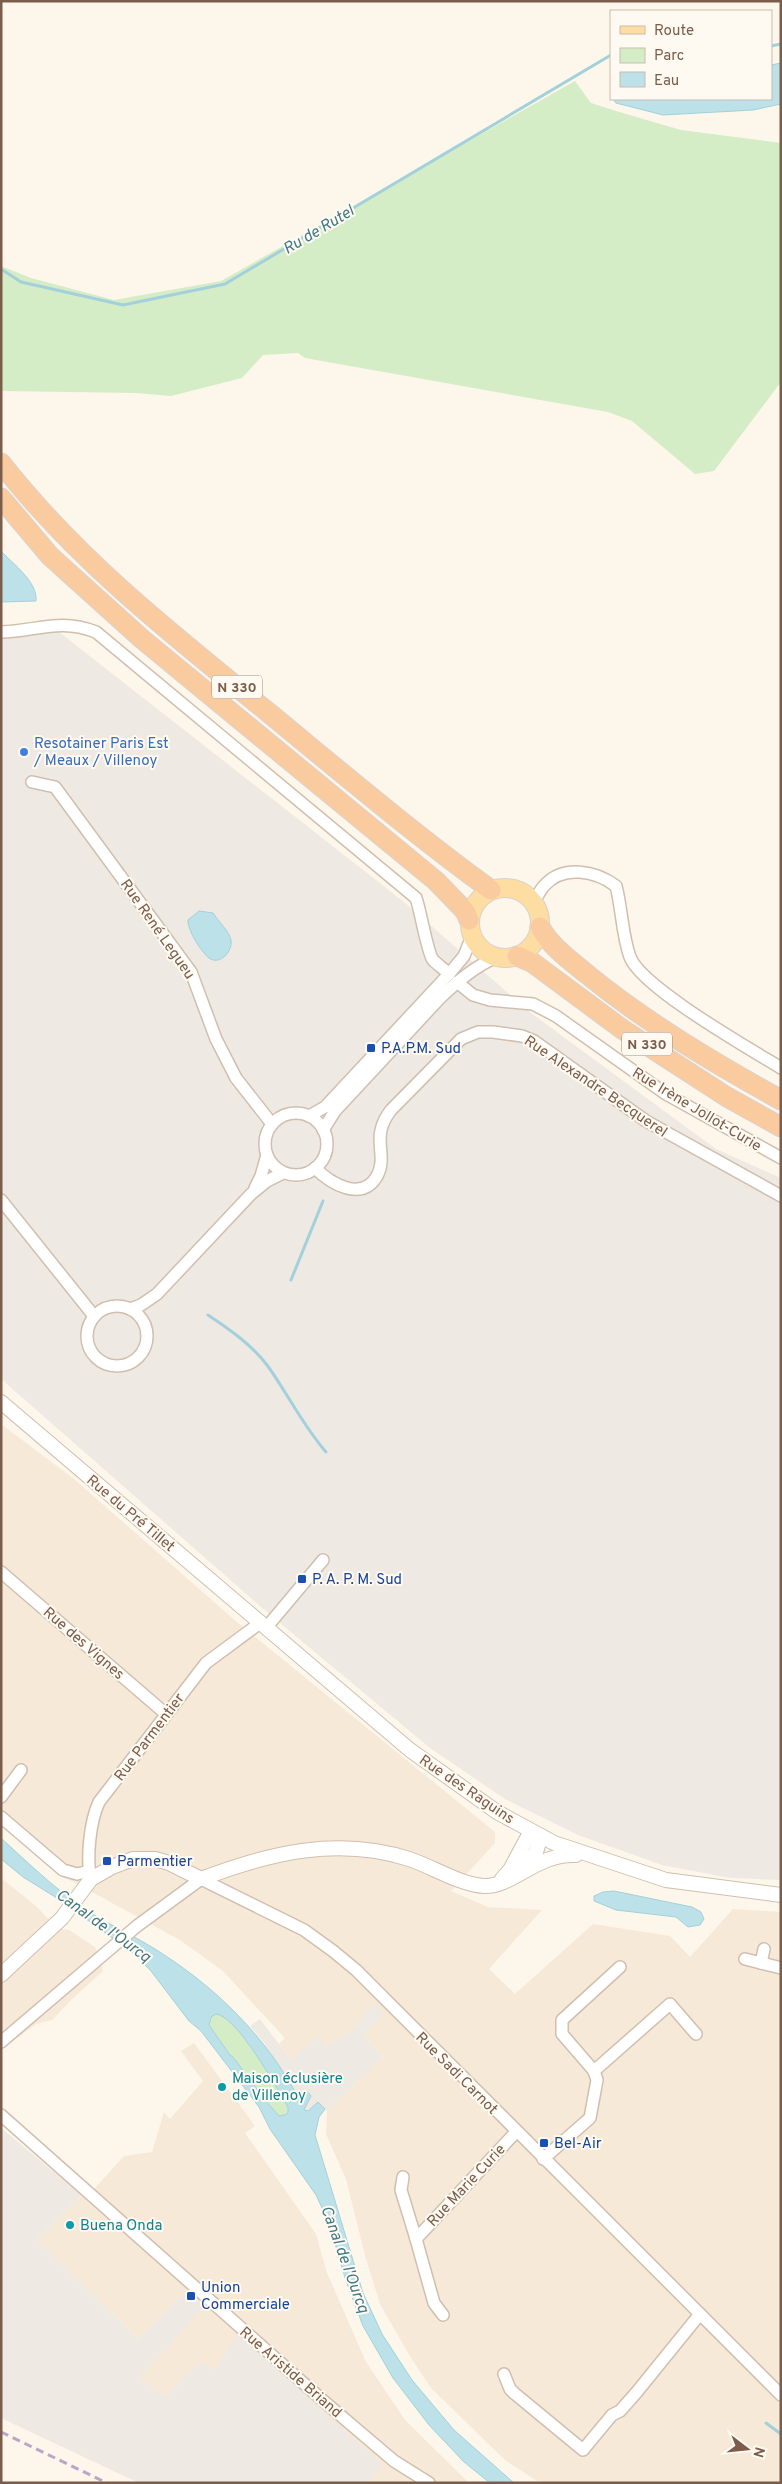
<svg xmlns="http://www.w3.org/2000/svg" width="782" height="2484" font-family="Overpass,sans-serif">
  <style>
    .residential { fill: #f6e9d8 }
    .industrial { fill: #efe9e3 }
    .green { fill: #d5edc7 }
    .water { fill: #bde1e9; stroke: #a2d1db; fill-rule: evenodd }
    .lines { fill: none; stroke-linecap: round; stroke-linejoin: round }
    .stream { stroke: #a2d1db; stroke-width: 3 }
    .minor-casing { stroke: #d1bfae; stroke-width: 14 }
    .tertiary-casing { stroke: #d1bfae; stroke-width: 16 }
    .primary-casing { stroke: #dad2cd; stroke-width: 20 }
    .trunk-casing { stroke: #dad2cd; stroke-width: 21 }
    .minor { stroke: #fff; stroke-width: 11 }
    .tertiary { stroke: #fff; stroke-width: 14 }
    .primary { stroke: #fddda1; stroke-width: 18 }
    .trunk { stroke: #fbcba0; stroke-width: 19 }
    .rail { stroke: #baa6c9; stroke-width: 3; stroke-dasharray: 8 5; stroke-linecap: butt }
    .shop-dot { fill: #3f7fe0; stroke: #fffaf1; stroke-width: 2 }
    .transit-dot { fill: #1a4fb4; stroke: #fffaf1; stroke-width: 2 }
    .culture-dot { fill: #0f9aa8; stroke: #fffaf1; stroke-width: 2 }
    .labels { text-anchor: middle; stroke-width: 4; stroke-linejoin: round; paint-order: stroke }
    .shield { fill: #fffaf1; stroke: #a28c7d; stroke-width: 1 }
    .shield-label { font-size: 14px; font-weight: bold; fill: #7a5d4b }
    .shop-label { font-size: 15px; fill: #366cbe; stroke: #fffaf1; text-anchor: start }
    .street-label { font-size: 15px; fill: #7a5d4b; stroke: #fffaf1 }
    .transit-label { font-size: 15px; fill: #164399; stroke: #fffaf1; text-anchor: start }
    .culture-label { font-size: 15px; fill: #0d838f; stroke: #fffaf1; text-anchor: start }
    .water-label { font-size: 16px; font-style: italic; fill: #407987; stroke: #fffaf1 }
  </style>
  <rect width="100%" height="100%" fill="#fdf6ea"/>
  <!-- residential -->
  <g class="residential">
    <path d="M1,1424l73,55 164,144 257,209v11l-44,48 37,16 54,3 -53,59 26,25 78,-70 77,12 20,21 43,-48 48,3v571h-241l-35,-23 -74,-72 -20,-30 -31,-54 -14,-45 -20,-80 -20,-45 1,-23 56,-54 -20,-22 21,-22 -26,8 2,3 -14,11 -20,12 -8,-10 -27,23 -12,-16 6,-6 -62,-67 -43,-31 -112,-61 -67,-58z"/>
    <path d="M1,1878l36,29 11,12 15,10 6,1 26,17 8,24 -31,28 -20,21 -16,4 -35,26z"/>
    <path d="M194,2043l61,83 -10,7 71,101 11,39 39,89 39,58 64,63h-100l12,-19 -141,-129 -26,35 -13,-8 -36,35 -26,-19 66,-73 -18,-14 -49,48 -101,-99 45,-45 13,-7 29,-32 28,-4 12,-40 6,7 33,-38 -22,-30z"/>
  </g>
  <!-- industrial -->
  <g class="industrial">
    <path d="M59,632l345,270 127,111 185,136 65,29v702l-51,-2 -68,-13 -84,-30 -73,-36 -75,-51 -162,-135 -267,-234v-744z"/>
    <path d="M376,2004l8,9 -21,22 20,22 -56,54 -9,-9 -11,10 -3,-3 7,-14 -5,-5 -6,12 -35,-58 -15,-18 10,-7 31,41 27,-23 9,9 19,-11 14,-11 -2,-3z"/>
    <path d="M1,2128l81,67 -45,45 101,99 49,-48 18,14 -65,73 25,19 36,-36 13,9 25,-36 143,130 -13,19h-230l-138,-65z"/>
  </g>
  <!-- green -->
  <g class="green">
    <path d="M575,81l16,22 25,8 65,19 100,13v239l-67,89 -19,3 -63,-53 -24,-9 -303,-54 -7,-5 -35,2 -21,23 -71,18 -35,-3 -135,-2v-125l30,12 83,22 107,-19z"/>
    <path d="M216,2013c21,3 60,74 72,94v6l-3,3h-6l-49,-61 -21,-30 2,-8z"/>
  </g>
  <!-- water -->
  <g class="water">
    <path d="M781,63v41l-28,6 -90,5 -47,-12 -3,-4h158v-34z"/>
    <path d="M1,551c12,13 37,31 35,50l-35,1z"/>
    <path d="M199,911l14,2c5,8 16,18 18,27 2,11 -11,26 -22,18 -8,-6 -22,-29 -21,-38z"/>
    <path d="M1,1838c26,24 52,49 81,69 23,16 49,27 73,42 61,38 112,88 145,152l6,-11 5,6 -7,14 4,1 10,-9 7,7 -6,8 -4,18 48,158 19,41 30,46 42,50 60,53h-24l-26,-21 -35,-37 -36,-47 -30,-52 -17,-45 -17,-58 -13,-28 -46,-66 -11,-22 -58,-76 -12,-10 -38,-50 -18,-18 -73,-53 -37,-23 -22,-18zM216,2014c21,2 60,73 72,93v6l-3,2 -6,1 -13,-15 -33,-44 -3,-2 -21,-30 2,-8z"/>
    <path d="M614,1891l78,16 9,5 3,7 -4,6 -12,2 -12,-10 -60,-7 -22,-9v-5l9,-4z"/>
  </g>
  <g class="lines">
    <!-- stream -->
    <g class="stream">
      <path d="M771,46l10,-2"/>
      <path d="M1,269l20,13 102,23 102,-21 386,-229"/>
      <path d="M291,1280l32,-79"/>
      <path d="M208,1315c21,14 44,30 59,50 21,29 36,61 59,87"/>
      <path d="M766,2423l15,11"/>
    </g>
    <!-- minor casing -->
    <g class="minor-casing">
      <g id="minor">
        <path d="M1,632c36,-1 59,-14 95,0l320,266c5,14 11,54 17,62 5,5 11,9 16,14"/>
        <path d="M32,782l23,5 136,185 25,67 20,39 36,46"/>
        <path d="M534,902c3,-5 6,-12 10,-16 19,-22 52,-15 72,0 6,23 6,49 14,71 11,30 120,92 151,111"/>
        <path d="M457,982l16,13 17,5 43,4 23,12 110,78 115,64"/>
        <circle cx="296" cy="1144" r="31"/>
        <path d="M309,1116l16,-9 124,-133 15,-18 8,-20"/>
        <path d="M323,1130l12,-19 105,-113c17,-16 35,-32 57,-41"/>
        <path d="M315,1168c15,15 47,35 62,8 12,-22 -8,-38 14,-66l70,-71 17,-7h15l29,4 12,5 112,80 135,75"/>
        <path d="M255,1188l6,-12 6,-21"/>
        <path d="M1,1200l93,116"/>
        <circle cx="117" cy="1336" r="30"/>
        <path d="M130,1309l11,-4 16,-11 94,-100 16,-13 16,-8"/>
        <path d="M1,1572l165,142"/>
        <path d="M266,1628l57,-68"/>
        <path d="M1,1797l20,-27"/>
        <path d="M1,1817l62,53 14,4 12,-3"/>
        <path d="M91,1879c-5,-20 -1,-58 8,-77l107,-139 54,-40"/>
        <path d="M745,1959l36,9"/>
        <path d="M761,1963l3,-14"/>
        <path d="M1,2042l136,-116 64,-47 103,51 29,21 23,19 425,425"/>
        <path d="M594,2071l76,-67 26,30"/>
        <path d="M1,2115l326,289 67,57 35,22"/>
        <path d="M543,2159l47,-41 7,-38 -3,-9 -32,-37v-14l58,-53"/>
        <path d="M403,2177l-2,13 15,49"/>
        <path d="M443,2315l-9,-12 -18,-64 100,-107"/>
        <path d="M504,2374l6,15 4,4 69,57 29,-35 8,-4 16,-18 64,-79"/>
      </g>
    </g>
    <!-- tertiary casing -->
    <g class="tertiary-casing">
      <g id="tertiary">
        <path d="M1,1402l409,348 87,62 57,31 112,37 115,15"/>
        <path d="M524,1866l12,-14 5,-16"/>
        <path d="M502,1879l8,-9 21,-39"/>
        <path d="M1,1975l61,-57 29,-39 21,-12 21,-8h22l14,4 32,16c68,-26 137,-43 208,-20 22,7 52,26 75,27 29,1 53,-33 92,-31"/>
      </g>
    </g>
    <!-- primary casing -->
    <g class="primary-casing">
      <circle id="primary" cx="505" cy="923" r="35"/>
    </g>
    <!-- trunk casing -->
    <g class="trunk-casing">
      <g id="trunk">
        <path d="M1,463c76,97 173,173 268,250 73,60 145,121 222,177"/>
        <path d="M1,498l49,58 92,83 294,242 29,30 4,9"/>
        <path d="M540,927c10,19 31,34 48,48 59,48 126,88 193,125"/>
        <path d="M517,956l16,7 89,66 105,68 54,30"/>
      </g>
    </g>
    <!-- minor -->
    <use href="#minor" class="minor"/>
    <!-- tertiary -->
    <use href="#tertiary" class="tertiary"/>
    <!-- primary -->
    <use href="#primary" class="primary"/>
    <!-- trunk -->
    <use href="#trunk" class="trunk"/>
    <!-- rail -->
    <path class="rail" d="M1,2432l106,51"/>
  </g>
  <!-- markers -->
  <circle class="shop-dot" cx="24" cy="752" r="5"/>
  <g class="transit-dot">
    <rect x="366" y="1043" width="10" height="10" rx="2.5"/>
    <rect x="297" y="1574" width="10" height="10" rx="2.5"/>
    <rect x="102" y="1856" width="10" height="10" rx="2.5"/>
    <rect x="539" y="2138" width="10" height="10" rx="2.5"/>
    <rect x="186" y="2291" width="10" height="10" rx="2.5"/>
  </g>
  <g class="culture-dot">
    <circle cx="222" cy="2087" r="5"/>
    <circle cx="70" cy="2225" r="5"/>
  </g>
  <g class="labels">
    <!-- shield labels -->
    <g class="shield">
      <rect x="212" y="675.5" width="50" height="23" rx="4"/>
      <rect x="622" y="1032.5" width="50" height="23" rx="4"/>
    </g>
    <g class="shield-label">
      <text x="237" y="692">N 330</text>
      <text x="647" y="1049">N 330</text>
    </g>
    <!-- shop labels -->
    <g class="shop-label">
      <text x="34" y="748">Resotainer Paris Est<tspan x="34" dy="17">/ Meaux / Villenoy</tspan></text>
    </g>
    <!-- street labels -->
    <g class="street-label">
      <text transform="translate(158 929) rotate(55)" y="5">Rue René Legueu</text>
      <text transform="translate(596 1086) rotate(34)" y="5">Rue Alexandre Becquerel</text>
      <text transform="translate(697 1109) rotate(31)" y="5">Rue Irène Jollot-Curie</text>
      <text transform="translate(131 1513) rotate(40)" y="5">Rue du Pré Tillet</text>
      <text transform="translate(84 1643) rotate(41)" y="5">Rue des Vignes</text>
      <text transform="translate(149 1737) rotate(-53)" y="5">Rue Parmentier</text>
      <text transform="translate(467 1789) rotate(34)" y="5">Rue des Raguins</text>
      <text transform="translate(457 2073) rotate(45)" y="5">Rue Sadi Carnot</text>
      <text transform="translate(466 2185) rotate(-47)" y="5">Rue Marie Curie</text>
      <text transform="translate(291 2372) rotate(41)" y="5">Rue Aristide Briand</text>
    </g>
    <!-- transit labels -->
    <g class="transit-label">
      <text x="381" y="1053">P.A.P.M. Sud</text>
      <text x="312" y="1584">P. A. P. M. Sud</text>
      <text x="117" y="1866">Parmentier</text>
      <text x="554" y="2148">Bel-Air</text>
      <text x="201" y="2292">Union<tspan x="201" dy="17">Commerciale</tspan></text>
    </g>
    <!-- culture labels -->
    <g class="culture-label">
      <text x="232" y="2083">Maison éclusière<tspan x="232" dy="17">de Villenoy</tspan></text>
      <text x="80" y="2230">Buena Onda</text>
    </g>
    <!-- water labels -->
    <g class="water-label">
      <text transform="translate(318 229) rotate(-31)" y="6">Ru de Rutel</text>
      <text transform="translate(104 1925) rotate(36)" y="6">Canal de l'Ourcq</text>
      <text transform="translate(346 2259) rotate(70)" y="6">Canal de l'Ourcq</text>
    </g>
  </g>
  <!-- border -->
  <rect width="782" height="2484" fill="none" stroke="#7a5d4b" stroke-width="5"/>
  <!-- legend -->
  <rect x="610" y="10" width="162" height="90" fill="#fffaf1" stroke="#cabbaf"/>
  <rect x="620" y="26" width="25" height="8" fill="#fddda1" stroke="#cabbaf"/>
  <text x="654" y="35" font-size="15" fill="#7a5d4b">Route</text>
  <rect x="620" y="48" width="25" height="15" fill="#d5edc7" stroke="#cabbaf"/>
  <text x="654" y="60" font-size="15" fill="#7a5d4b">Parc</text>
  <rect x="620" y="72" width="25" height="15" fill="#bde1e9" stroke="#cabbaf"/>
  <text x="654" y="85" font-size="15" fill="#7a5d4b">Eau</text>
  <!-- north arrow -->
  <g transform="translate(747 2449) rotate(106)" stroke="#fffaf1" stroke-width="4" paint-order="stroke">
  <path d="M0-4L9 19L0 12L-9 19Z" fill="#7a5d4b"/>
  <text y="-8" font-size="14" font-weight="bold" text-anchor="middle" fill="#7a5d4b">N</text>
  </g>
</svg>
